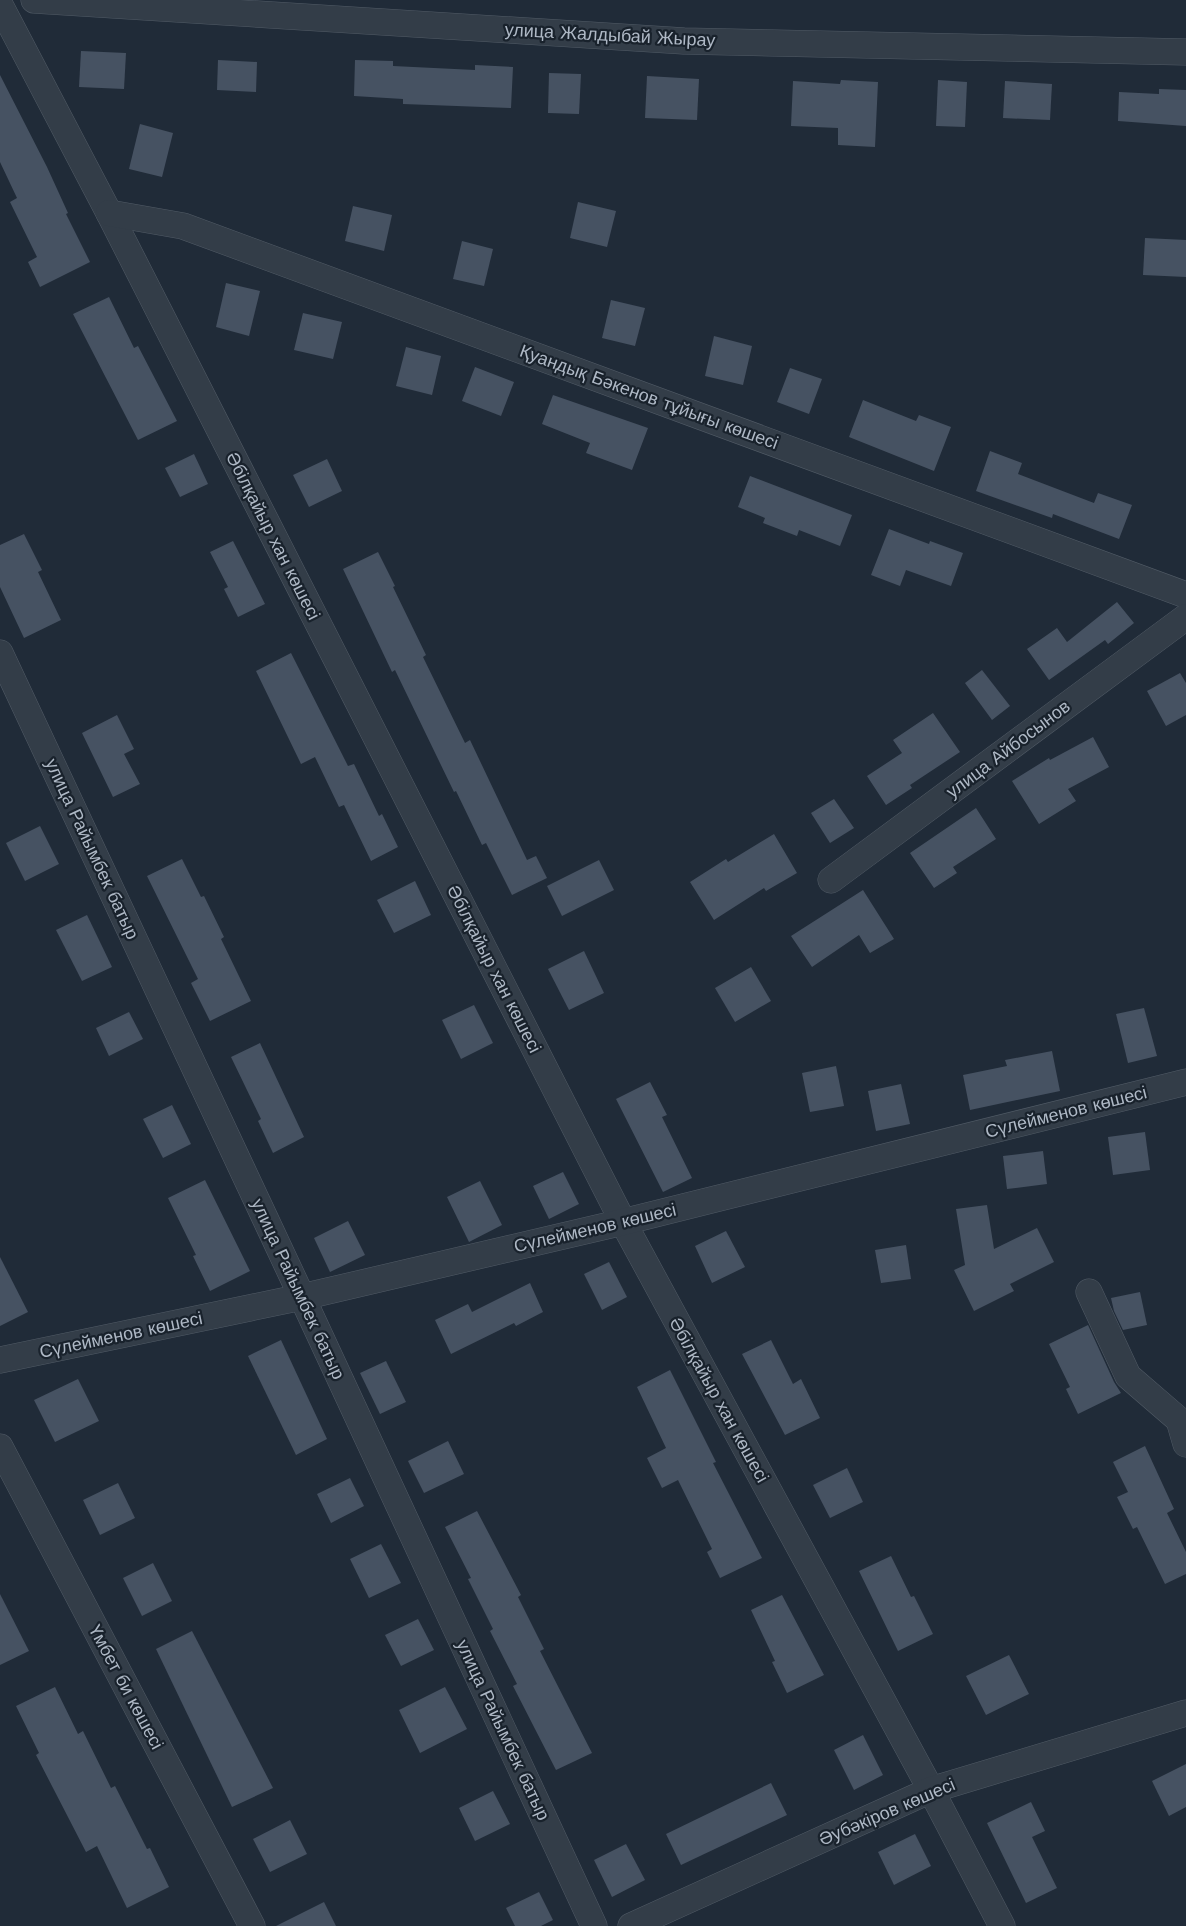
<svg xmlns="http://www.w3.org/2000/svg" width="1186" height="1926" font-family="'Work Sans',sans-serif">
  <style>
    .building { fill: #465262 }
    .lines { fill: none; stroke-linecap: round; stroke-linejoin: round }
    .street-casing { stroke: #515b66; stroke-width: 27 }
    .street { stroke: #333d48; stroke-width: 26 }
    .labels { text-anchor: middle; stroke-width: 4.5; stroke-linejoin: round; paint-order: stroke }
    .street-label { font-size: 18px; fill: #aeb8c5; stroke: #19222c }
  </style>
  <rect width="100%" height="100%" fill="#202b38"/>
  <!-- building -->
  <g class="building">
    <path d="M81,51l45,2 -2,36 -45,-2z"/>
    <path d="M218,60l39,2 -1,30 -39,-2z"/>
    <path d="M355,60l38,1v5l82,4v-5l38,2 -2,41 -108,-4v-5l-49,-3z"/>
    <path d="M549,73l32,1 -2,40 -31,-1z"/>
    <path d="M0,75l47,92 21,46 -2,1 24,48 -50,25 -12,-25 9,-5 -27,-55 7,-4 -17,-36z"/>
    <path d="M647,76l52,3 -2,41 -52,-2z"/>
    <path d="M841,80l37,2 -3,65 -37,-2v-17l-47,-2 2,-45 47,3z"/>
    <path d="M938,80l29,2 -2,45 -29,-1z"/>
    <path d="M1005,81l47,3 -2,36 -47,-2z"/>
    <path d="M1159,89l27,1v36l-68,-5 1,-29 40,2z"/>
    <path d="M140,124l33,9 -11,44 -33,-8z"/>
    <path d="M578,202l38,9 -9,36 -37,-9z"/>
    <path d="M353,206l39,9 -8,36 -39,-10z"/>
    <path d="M1145,238l41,2v37l-43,-2z"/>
    <path d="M462,241l31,8 -9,37 -31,-7z"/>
    <path d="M226,283l34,8 -11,45 -33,-9z"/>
    <path d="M109,297l25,51 4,-2 39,75 -39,19 -65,-126z"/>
    <path d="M611,300l34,8 -10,38 -33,-8z"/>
    <path d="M303,313l39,9 -9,37 -39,-9z"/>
    <path d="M714,336l38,10 -9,39 -38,-9z"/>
    <path d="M406,347l35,9 -9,39 -36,-9z"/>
    <path d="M475,367l39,15 -13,34 -39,-15z"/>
    <path d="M790,368l32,11 -13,35 -32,-12z"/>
    <path d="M553,395l95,33 -16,42 -46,-17 4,-10 -48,-19z"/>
    <path d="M863,400l53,21 3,-6 32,12 -17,44 -85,-34z"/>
    <path d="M990,451l32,12 -4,11 76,29 4,-10 34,12 -13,34 -66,-25 -1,4 -76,-27z"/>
    <path d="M194,454l14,30 -28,13 -15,-29z"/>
    <path d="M327,459l15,32 -33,16 -16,-32z"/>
    <path d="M750,476l102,39 -12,31 -41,-16 -2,6 -34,-13 2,-5 -27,-11z"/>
    <path d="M889,529l40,15 1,-3 33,12 -12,33 -45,-16 -6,16 -29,-11z"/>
    <path d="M24,534l18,36 -4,2 23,48 -37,18 -24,-51v-42z"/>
    <path d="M233,541l32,63 -27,13 -14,-28 4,-2 -18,-35z"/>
    <path d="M378,552l17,34 -2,1 33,68 -3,2 42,86 5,-3 57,120 9,-4 11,22 -35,17 -26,-52 -4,2 -26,-54 -2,1 -59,-122 -3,2 -49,-103z"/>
    <path d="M1117,602l17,21 -26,21 -3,-4 -56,40 -22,-31 30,-21 10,14z"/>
    <path d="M291,653l57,113 6,-2 25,52 3,-2 16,33 -27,14 -27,-56 -5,2 -24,-50 -14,7 -45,-93z"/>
    <path d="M982,670l28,36 -18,14 -27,-37z"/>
    <path d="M1180,673l6,10v32l-20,11 -19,-35z"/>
    <path d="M933,713l27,39 -50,33 2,3 -26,17 -19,-29 35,-23 -9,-13z"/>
    <path d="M117,715l17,34 -10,5 16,30 -27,13 -31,-64z"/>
    <path d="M1093,737l16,30 -41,22 8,12 -37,23 -27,-43 37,-23 1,2z"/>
    <path d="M834,799l20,29 -24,15 -19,-30z"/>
    <path d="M976,808l20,31 -43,28 4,6 -23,15 -24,-35z"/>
    <path d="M40,826l19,38 -34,17 -19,-38z"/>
    <path d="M774,834l23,39 -31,18 -2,-3 -50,32 -24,-38 36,-23 2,3z"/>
    <path d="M182,859l19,38 3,-1 20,41 -3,2 30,62 -41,20 -19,-38 7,-4 -51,-103z"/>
    <path d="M599,860l15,30 -52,26 -15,-30z"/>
    <path d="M415,881l16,34 -37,18 -17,-33z"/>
    <path d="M863,890l31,49 -24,14 -11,-18 -47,32 -21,-31z"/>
    <path d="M87,915l25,52 -30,14 -26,-51z"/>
    <path d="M584,951l20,42 -35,17 -21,-41z"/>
    <path d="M751,967l20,34 -36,21 -20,-34z"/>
    <path d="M474,1005l19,38 -32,16 -19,-39z"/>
    <path d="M1144,1008l13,48 -29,7 -12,-49z"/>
    <path d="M129,1012l14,27 -34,17 -13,-28z"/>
    <path d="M260,1043l44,94 -31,16 -15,-32 3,-2 -30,-62z"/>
    <path d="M1052,1051l8,40 -90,19 -7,-35 44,-9 -2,-6z"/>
    <path d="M836,1066l8,40 -34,6 -8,-39z"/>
    <path d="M650,1082l17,33 -5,2 30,61 -29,14 -47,-93z"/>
    <path d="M901,1084l9,40 -34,7 -8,-40z"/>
    <path d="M172,1105l19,39 -28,14 -20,-39z"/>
    <path d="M1145,1132l5,38 -37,5 -5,-38z"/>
    <path d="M1043,1151l4,33 -40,5 -4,-33z"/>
    <path d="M563,1172l16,32 -30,15 -16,-33z"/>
    <path d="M205,1180l45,91 -40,20 -17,-35 3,-1 -28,-57z"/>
    <path d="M480,1181l22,44 -33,17 -22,-45z"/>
    <path d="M987,1205l7,44 43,-21 17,34 -44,22 4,7 -40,20 -20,-41 11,-5 -9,-56z"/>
    <path d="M348,1221l17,34 -35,17 -16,-34z"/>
    <path d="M726,1231l19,36 -33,16 -17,-37z"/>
    <path d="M906,1245l5,34 -30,4 -6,-33z"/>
    <path d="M0,1257l28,55 -28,14z"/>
    <path d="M609,1262l18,35 -25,13 -18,-36z"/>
    <path d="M530,1283l13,29 -27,14 -2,-3 -63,31 -16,-34 33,-16 4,8z"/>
    <path d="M1140,1292l7,33 -24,5 -9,-19 -3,-13z"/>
    <path d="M1088,1325l26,57 7,11 -43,21 -12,-25 4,-2 -21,-43z"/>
    <path d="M281,1340l46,99 -31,16 -48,-99z"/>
    <path d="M771,1340l22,44 8,-5 19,39 -35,17 -43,-81z"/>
    <path d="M386,1361l20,41 -26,12 -20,-41z"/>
    <path d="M670,1370l46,92 -3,1 49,95 -42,20 -13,-26 5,-3 -34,-69 -16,8 -15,-30 19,-10 -29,-61z"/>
    <path d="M78,1379l21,42 -44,21 -21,-42z"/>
    <path d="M448,1441l16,33 -40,19 -16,-32z"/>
    <path d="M1145,1446l29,63 -7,4 19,39v22l-21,10 -28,-57 -4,2 -16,-32 11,-5 -15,-30z"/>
    <path d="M847,1468l16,34 -33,16 -17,-33z"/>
    <path d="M350,1478l14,28 -33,17 -14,-29z"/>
    <path d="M118,1483l17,35 -35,17 -17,-35z"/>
    <path d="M477,1511l44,84 -3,2 26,52 -4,2 52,102 -36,17 -43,-84 4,-2 -27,-53 3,-2 -25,-50 3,-1 -26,-51z"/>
    <path d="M381,1544l20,39 -32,15 -19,-39z"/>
    <path d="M891,1556l20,41 3,-1 19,38 -35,17 -39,-80z"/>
    <path d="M153,1563l19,38 -30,15 -19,-38z"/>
    <path d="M0,1594l29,57 -29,14z"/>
    <path d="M782,1595l42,80 -37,18 -15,-31 3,-1 -24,-51z"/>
    <path d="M418,1619l16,31 -33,16 -16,-31z"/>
    <path d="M192,1631l81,157 -41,19 -76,-158z"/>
    <path d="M1009,1655l20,39 -43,21 -20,-39z"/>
    <path d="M55,1687l23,47 5,-3 28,57 4,-2 32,63 3,-1 19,39 -42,21 -30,-62 -11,6 -50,-97 3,-2 -23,-47z"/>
    <path d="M445,1687l22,42 -47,24 -21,-43z"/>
    <path d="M863,1735l20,40 -29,15 -20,-40z"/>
    <path d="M1186,1764v43l-17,9 -17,-35z"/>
    <path d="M771,1783l16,32 -106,50 -15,-31z"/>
    <path d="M493,1791l17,33 -35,17 -16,-33z"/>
    <path d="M1031,1802l14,29 -13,6 25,51 -31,15 -39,-80z"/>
    <path d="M290,1820l17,34 -37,18 -17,-33z"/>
    <path d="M915,1834l16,32 -37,19 -16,-33z"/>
    <path d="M626,1844l19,36 -33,17 -18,-37z"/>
    <path d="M539,1892l14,28 -12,6h-26l-9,-18z"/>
    <path d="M324,1902l12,24h-60z"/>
  </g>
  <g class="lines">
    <!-- street casing -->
    <g class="street-casing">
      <g id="street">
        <path d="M34,0l650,41 502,11"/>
        <path d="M0,5l109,208 514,1009 308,568 71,136"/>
        <path d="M109,213l74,13 1003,369"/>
        <path d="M0,653l302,644 292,629"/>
        <path d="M831,880l355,-263"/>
        <path d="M1089,1292l39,84 51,44 7,24"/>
        <path d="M0,1360l302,-63 321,-75 563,-140"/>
        <path d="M0,1447l252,479"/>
        <path d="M631,1926l300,-136 255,-77"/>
      </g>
    </g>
    <!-- street -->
    <use href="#street" class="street"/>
  </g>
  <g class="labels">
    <!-- street labels -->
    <g class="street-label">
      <text transform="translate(610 35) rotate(3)" y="6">улица Жалдыбай Жырау</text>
      <text transform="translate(649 397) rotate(20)" y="6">Қуандық Бәкенов тұйығы көшесі</text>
      <text transform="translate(273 536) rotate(63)" y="6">Әбілқайыр хан көшесі</text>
      <text transform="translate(1008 749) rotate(-37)" y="6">улица Айбосынов</text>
      <text transform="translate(92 849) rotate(65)" y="6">улица Райымбек батыр</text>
      <text transform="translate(494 969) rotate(63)" y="6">Әбілқайыр хан көшесі</text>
      <text transform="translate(1066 1112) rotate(-14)" y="6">Сүлейменов көшесі</text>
      <text transform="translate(595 1228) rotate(-13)" y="6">Сүлейменов көшесі</text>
      <text transform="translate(298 1289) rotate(65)" y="6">улица Райымбек батыр</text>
      <text transform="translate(121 1335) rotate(-12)" y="6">Сүлейменов көшесі</text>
      <text transform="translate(719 1400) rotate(61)" y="6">Әбілқайыр хан көшесі</text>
      <text transform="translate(126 1687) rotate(62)" y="6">Үмбет би көшесі</text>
      <text transform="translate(503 1730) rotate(65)" y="6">улица Райымбек батыр</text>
      <text transform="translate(887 1812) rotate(-23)" y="6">Әубәкіров көшесі</text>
    </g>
  </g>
</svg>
